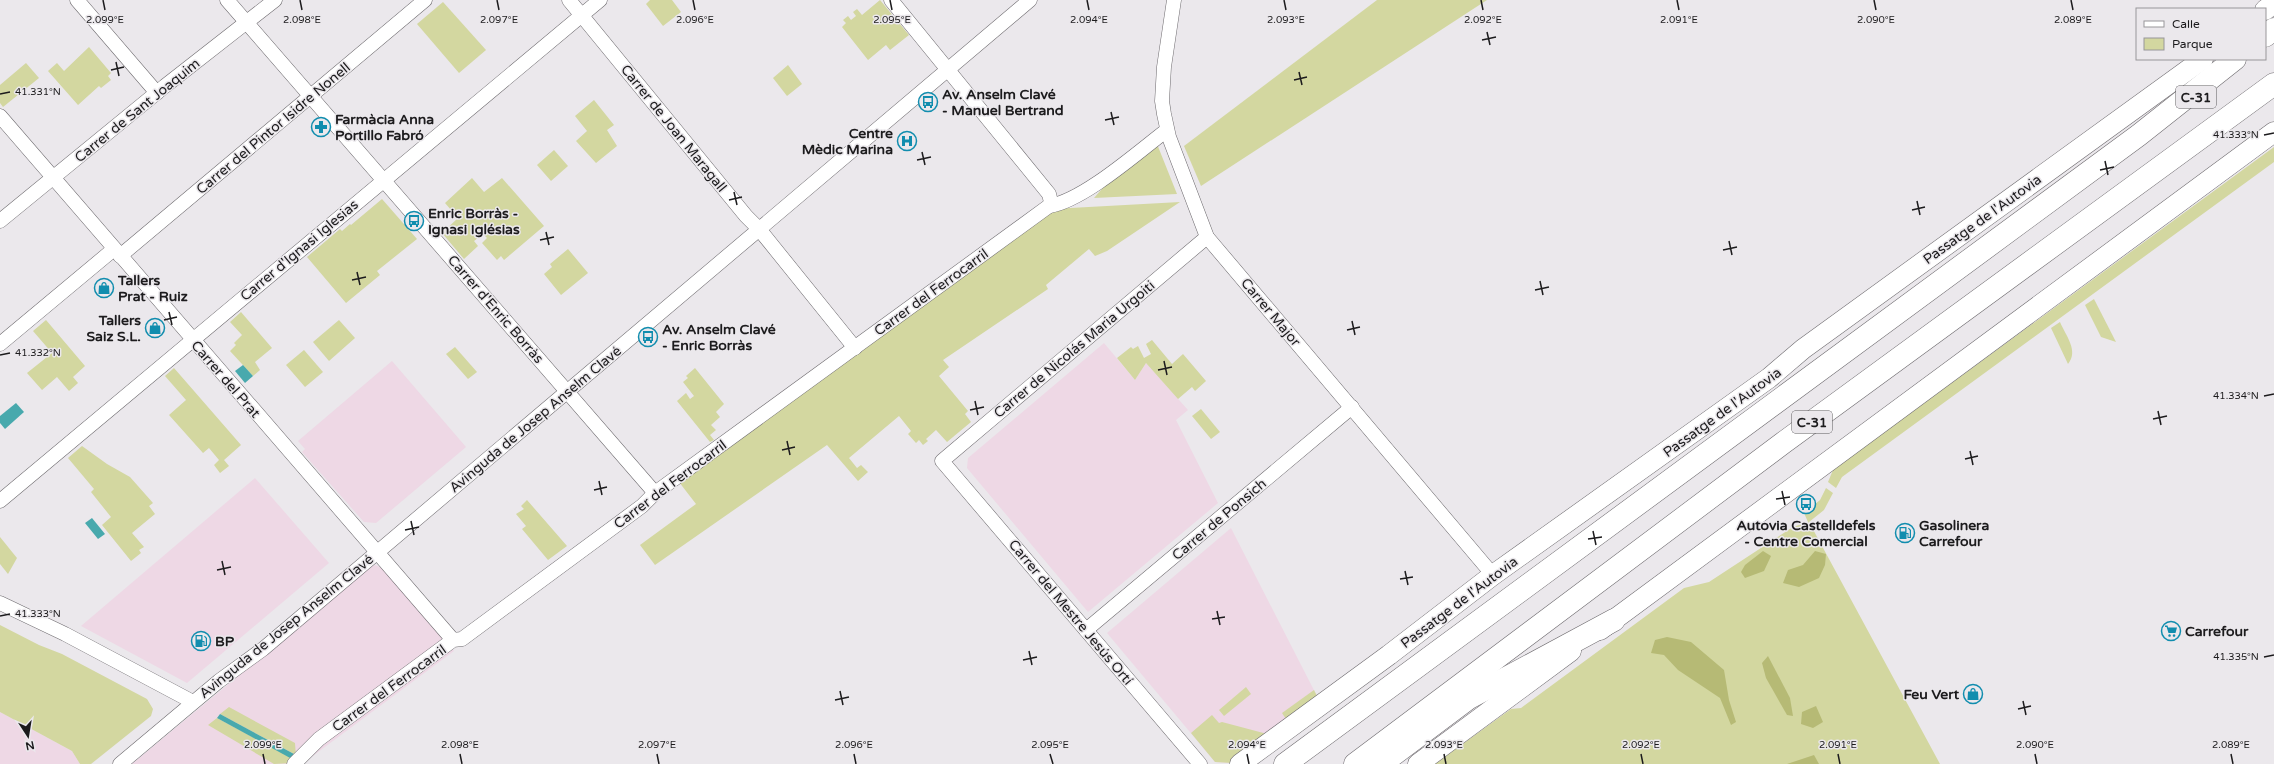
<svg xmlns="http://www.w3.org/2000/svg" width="2274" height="764" font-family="'Varela Round',sans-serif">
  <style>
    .industrial { fill: #eed8e5 }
    .green { fill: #d3d7a0 }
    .forest { fill: #b6ba75 }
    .water { fill: #48a9ad }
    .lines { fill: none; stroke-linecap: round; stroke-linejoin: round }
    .street-casing { stroke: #6d6a6e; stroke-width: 15 }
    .secondary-casing { stroke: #6d6a6e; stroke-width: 21 }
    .highway-casing { stroke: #6d6a6e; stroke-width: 23 }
    .street { stroke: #fff; stroke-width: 14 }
    .secondary { stroke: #fff; stroke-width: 20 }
    .highway { stroke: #fff; stroke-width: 22 }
    .ticks { fill: none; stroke: #1c1b1d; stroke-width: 1.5 }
    .labels { text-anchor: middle; stroke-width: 3; stroke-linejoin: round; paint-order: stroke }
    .shield { fill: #ebe8ec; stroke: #5a585b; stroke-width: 1 }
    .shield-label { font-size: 13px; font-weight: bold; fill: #1c1b1d }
    .poi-label { font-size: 14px; font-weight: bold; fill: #1c1b1d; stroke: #ebe8ec; text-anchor: start }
    .street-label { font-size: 14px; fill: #1c1b1d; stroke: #ebe8ec }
    .ticks-label { font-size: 10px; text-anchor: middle; fill: #1c1b1d; stroke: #ebe8ec; stroke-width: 3; stroke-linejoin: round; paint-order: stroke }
  </style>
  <rect width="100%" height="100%" fill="#ebe8ec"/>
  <!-- industrial -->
  <g class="industrial">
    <path d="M1104,343l31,37 11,-17 42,47 -12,10 42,83 -130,109 -121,-144 1,-10z"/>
    <path d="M392,361l74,86 -90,76 -12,-1 -62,-70 3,-3 -7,-8z"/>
    <path d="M255,478l74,85 -142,120 -106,-57z"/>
    <path d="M1231,528l88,172 -87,63 -17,-1 -108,-129z"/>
    <path d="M375,565l7,3 72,83 -152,113h-170l238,-197z"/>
    <path d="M0,712l72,39 8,13h-80z"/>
  </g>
  <!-- green -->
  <g class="green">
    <path d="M650,0h22l9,12 -18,14 -17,-22z"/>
    <path d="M880,0l29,35 -19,15 -4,-5 -18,15 -26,-33 4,-4 -3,-3 5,-4 3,4 5,-4 -3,-4 4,-3 5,6z"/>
    <path d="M1377,0h110l-286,186 -17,-40z"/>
    <path d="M443,2l43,48 -27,23 -42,-49z"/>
    <path d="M89,47l22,26 -3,3 3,4 -10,8 -2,-2 -21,19 -30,-34 9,-8 7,8z"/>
    <path d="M26,63l13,15 -36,29 -3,-4v-18z"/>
    <path d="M788,65l14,19 -15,12 -14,-18z"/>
    <path d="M594,100l20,25 -7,5 10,16 -21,17 -20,-22 11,-10 -12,-15z"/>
    <path d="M1157,144l20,50 -83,4 13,-15z"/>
    <path d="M2274,147v15l-432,315 -6,11 -8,-6 5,-12 12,-9z"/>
    <path d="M554,150l14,16 -17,15 -14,-16z"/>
    <path d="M472,178l12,14 18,-14 42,48 -40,34 -3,-4 -4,4 -15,-17 5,-5 -4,-4 -9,7 4,5 -14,13 -22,-26 16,-15 -13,-15z"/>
    <path d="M382,199l35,40 -40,32 3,4 -34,28 -39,-46 33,-28 2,2 8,-7 1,1z"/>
    <path d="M1180,202l-73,49 -12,5 -6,-7 -43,36 2,4 -105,71 6,7 -10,9 29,35 -3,3 6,8 -24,20 -11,-12 -10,9 2,2 -5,4 -4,-5 -3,3 -8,-9 3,-3 -12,-15 -50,42 8,10 4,-3 7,7 -10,9 -31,-36 -172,120 -15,-20 56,-41 -17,-22 373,-273z"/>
    <path d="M568,249l20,24 -27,22 -17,-21 8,-7 -2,-3z"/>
    <path d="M2094,299l22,43 -15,-5 -16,-32z"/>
    <path d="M241,312l31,36 -17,14 5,8 -7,6 -23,-25 6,-6 -2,-2 8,-8 -12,-13z"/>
    <path d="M46,320l39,46 -12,11 5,6 -9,8 -12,-14 -15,13 -15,-17 25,-20 -19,-22z"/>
    <path d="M339,320l16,18 -26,23 -16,-19z"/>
    <path d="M2060,322c6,14 19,29 8,42l-17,-36z"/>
    <path d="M1152,340l20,24 11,-10 23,27 -11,10 -3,-4 -14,12 -32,-36 -11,17 -18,-22 14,-11 2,2 5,-3 6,12 7,-4 -5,-10z"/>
    <path d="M455,347l22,25 -9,7 -22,-25z"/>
    <path d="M304,350l19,22 -18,15 -19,-22z"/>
    <path d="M174,368l67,77 -17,15 5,6 -9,7 -6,-8 5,-5 -10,-12 -6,5 -34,-38 17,-15 -21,-24z"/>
    <path d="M695,368l29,36 -8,8 4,5 -9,8 5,5 -6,5 4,5 -4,2 -33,-41 9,-8 4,6 4,-3 -11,-14 5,-4 -2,-2z"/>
    <path d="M1201,409l19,23 -9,7 -19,-23z"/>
    <path d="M82,446l25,18 23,13 23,26 -4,3 6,8 -23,19 12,14 -5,3 2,3 -10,8 -29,-36 9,-8 -20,-25 3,-3 -26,-31z"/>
    <path d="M1826,488l7,5 -9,17 -15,12 131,242h-505l76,-55 10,-1 163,-120 25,-6 84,-55 15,-5 -4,-9 16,-13z"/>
    <path d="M527,500l40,46 -19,14 -26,-31 4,-3 -10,-12 8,-5 -3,-3z"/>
    <path d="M0,537l17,21 -9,16 -8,-10z"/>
    <path d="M0,625l39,20 23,9 85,45 6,10 -2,7 -60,48h-11l-8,-13 -72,-39z"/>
    <path d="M1246,687l5,7 -27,22 -5,-6z"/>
    <path d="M1314,690l5,10 -31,22 -6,-9z"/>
    <path d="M229,707l66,36 1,14 -4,6 -18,1 -66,-39 9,-7 75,40 2,-4 -74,-40z"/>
    <path d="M1212,715l7,8 3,-1 49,13 -39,28 -17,-1 -24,-29z"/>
  </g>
  <!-- forest -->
  <g class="forest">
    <path d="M1763,551l8,5 -7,15 -19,7 -4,-6 4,-7z"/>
    <path d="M1815,551l11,3 -1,11 -6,13 -20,9 -16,-4 5,-13 15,-5z"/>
    <path d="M1667,637l24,5 33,28 5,30 7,22 -5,3 -11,-27 -42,-28 -14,-15 -13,-2 4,-13z"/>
    <path d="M1768,656l22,42 3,18 -6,-1 -21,-37 -4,-15z"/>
    <path d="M1816,706l7,16 -10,6 -12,-4 1,-12z"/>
    <path d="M1814,755l5,9h-32z"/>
  </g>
  <!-- water -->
  <g class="water">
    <path d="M243,365l10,11 -8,7 -10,-12z"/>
    <path d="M16,403l8,9 -19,17 -5,-6v-7z"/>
    <path d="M92,518l13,16 -7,5 -13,-16z"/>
    <path d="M220,714l74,40 -2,5 -75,-41z"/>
  </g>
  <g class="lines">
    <!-- street casing -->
    <g class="street-casing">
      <g id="street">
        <path d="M77,0l80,93"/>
        <path d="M227,0l428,493"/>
        <path d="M569,0l177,216 13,13 96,119"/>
        <path d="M1174,0l-10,67 -2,34 2,13 5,23 38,100 286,338"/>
        <path d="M0,116l453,524"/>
        <path d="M1049,206c34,-5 89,-54 118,-76"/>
        <path d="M0,221l165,-135 110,-86"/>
        <path d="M120,256l305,-256"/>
        <path d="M0,344l114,-95"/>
        <path d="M0,501l600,-501"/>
        <path d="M0,603l65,31 128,68"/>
        <path d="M1086,630l266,-223"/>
        <path d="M120,764l99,-83 44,-32 767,-649"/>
        <path d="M294,764l25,-25 134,-99 9,-1 180,-133 13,-13 394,-287 2,-4 -2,-8 -158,-194"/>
        <path d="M1200,764l-258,-303 265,-224"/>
      </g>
    </g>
    <!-- secondary casing -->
    <g class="secondary-casing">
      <g id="secondary">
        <path d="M2265,10l9,-7"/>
        <path d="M1600,630l674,-498"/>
        <path d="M1240,764l149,-109 104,-80 276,-197 34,-29 400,-290"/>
        <path d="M1418,764l153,-113"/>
      </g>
    </g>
    <!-- highway casing -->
    <g class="highway-casing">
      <g id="highway">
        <path d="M2265,36l9,-7"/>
        <path d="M1285,764l854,-629 96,-76"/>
        <path d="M1355,764l428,-321 491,-359"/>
        <path d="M1381,764l88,-66 145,-78"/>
      </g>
    </g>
    <!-- street -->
    <use href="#street" class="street"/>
    <!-- secondary -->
    <use href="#secondary" class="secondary"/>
    <!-- highway -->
    <use href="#highway" class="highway"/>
  </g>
  <!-- ticks -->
  <path class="ticks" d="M103,0l2,10M300,0l2,10M497,0l2,10M693,0l2,10M890,0l2,10M1087,0l2,10M1284,0l2,10M1481,0l2,10M1677,0l2,10M1874,0l2,10M2071,0l2,10M1487,32l3,13M1482,40l14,-3M116,62l3,14M111,70l13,-3M1299,72l3,13M1294,80l13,-3M0,94l10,-2M1111,112l3,13M1105,120l14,-3M2264,135l10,-2M922,152l3,13M917,160l14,-3M2105,161l3,14M2100,170l14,-3M734,192l3,13M729,200l13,-3M1917,201l3,14M1912,210l13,-3M546,232l3,13M540,240l14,-3M1729,241l3,14M1723,250l14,-3M357,272l3,13M352,280l14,-3M1540,281l3,14M1535,290l14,-3M169,312l3,13M164,320l13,-3M1352,321l3,14M1347,330l13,-3M0,355l10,-2M1164,361l3,14M1158,370l14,-3M2264,396l10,-2M975,401l3,14M970,410l14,-3M2158,411l3,14M2153,419l14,-3M787,441l3,14M782,450l13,-3M1970,451l3,14M1965,459l13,-3M599,481l3,14M594,490l13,-3M1782,491l3,14M1776,499l14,-2M411,521l3,14M405,530l14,-3M1593,531l3,14M1588,539l14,-2M222,561l3,14M217,570l14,-3M1405,571l3,14M1400,579l13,-2M1217,611l3,14M0,616l10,-2M1212,619l13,-2M1029,651l3,14M2264,657l10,-2M1023,660l14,-3M840,691l3,14M835,700l14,-3M2023,701l3,14M2018,709l13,-3M263,754l2,10M460,754l2,10M657,754l2,10M854,754l2,10M1050,754l3,10M1247,754l2,10M1444,754l2,10M1641,754l2,10M1838,754l2,10M2035,754l2,10M2231,754l2,10"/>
  <!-- icons -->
  <defs>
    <g id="bus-ring" transform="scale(1)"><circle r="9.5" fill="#ebe8ec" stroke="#118dae" stroke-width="1.5"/><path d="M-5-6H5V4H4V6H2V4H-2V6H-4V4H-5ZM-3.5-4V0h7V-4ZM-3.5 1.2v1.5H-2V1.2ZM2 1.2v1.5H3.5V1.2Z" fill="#118dae"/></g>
    <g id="pharmacy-ring" transform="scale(1)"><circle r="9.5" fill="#ebe8ec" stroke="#118dae" stroke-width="1.5"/><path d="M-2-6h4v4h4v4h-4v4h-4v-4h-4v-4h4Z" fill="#118dae"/></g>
    <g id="hospital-ring" transform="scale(1)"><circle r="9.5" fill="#ebe8ec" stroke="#118dae" stroke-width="1.5"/><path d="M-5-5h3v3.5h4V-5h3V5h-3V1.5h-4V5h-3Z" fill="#118dae"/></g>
    <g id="shop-ring" transform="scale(1)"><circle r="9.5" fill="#ebe8ec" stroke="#118dae" stroke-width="1.5"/><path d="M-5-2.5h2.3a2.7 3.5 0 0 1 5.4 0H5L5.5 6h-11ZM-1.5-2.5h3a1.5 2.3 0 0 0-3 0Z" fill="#118dae"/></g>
    <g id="fuel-ring" transform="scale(1)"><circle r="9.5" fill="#ebe8ec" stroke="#118dae" stroke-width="1.5"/><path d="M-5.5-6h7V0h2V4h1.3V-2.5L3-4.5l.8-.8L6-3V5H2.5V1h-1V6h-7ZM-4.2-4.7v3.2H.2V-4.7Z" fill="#118dae"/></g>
    <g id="supermarket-ring" transform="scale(1)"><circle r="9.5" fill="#ebe8ec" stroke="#118dae" stroke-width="1.5"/><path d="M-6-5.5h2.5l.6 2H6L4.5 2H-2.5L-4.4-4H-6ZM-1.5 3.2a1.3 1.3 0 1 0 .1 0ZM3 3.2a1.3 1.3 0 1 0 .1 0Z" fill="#118dae"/></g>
  </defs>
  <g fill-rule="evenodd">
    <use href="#bus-ring" x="928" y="102"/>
    <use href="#pharmacy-ring" x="321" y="127"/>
    <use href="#hospital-ring" x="907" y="141"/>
    <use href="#bus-ring" x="414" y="221"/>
    <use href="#shop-ring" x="104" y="288"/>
    <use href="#shop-ring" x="155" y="328"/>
    <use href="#bus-ring" x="648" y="337"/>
    <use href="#bus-ring" x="1806" y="504"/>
    <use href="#fuel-ring" x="1905" y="533"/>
    <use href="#supermarket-ring" x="2171" y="631"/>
    <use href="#fuel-ring" x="201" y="641"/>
    <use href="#shop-ring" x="1973" y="694"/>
  </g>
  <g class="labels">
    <!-- shield labels -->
    <g class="shield">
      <rect x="2176" y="86" width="40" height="22" rx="3"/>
      <rect x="1792" y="411" width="40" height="22" rx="3"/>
    </g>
    <g class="shield-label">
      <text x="2196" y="102">C-31</text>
      <text x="1812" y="427">C-31</text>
    </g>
    <!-- poi labels -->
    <g class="poi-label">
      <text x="942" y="99">Av. Anselm Clavé<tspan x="942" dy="16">- Manuel Bertrand</tspan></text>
      <text x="335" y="124">Farmàcia Anna<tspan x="335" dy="16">Portillo Fabró</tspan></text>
      <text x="893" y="138" text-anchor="end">Centre<tspan x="893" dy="16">Mèdic Marina</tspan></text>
      <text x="428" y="218">Enric Borràs -<tspan x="428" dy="16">Ignasi Iglésias</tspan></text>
      <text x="118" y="285">Tallers<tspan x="118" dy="16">Prat - Ruiz</tspan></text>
      <text x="141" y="325" text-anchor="end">Tallers<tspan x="141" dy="16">Saiz S.L.</tspan></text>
      <text x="662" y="334">Av. Anselm Clavé<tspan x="662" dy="16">- Enric Borràs</tspan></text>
      <text x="1806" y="530" text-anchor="middle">Autovia Castelldefels<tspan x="1806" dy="16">- Centre Comercial</tspan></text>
      <text x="1919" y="530">Gasolinera<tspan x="1919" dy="16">Carrefour</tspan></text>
      <text x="2185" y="636">Carrefour</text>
      <text x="215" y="646">BP</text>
      <text x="1959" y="699" text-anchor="end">Feu Vert</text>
    </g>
    <!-- street labels -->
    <g class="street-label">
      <text transform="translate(137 110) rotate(-39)" y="5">Carrer de Sant Joaquim</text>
      <text transform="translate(273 128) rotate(-40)" y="5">Carrer del Pintor Isidre Nonell</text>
      <text transform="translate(674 128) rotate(51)" y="5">Carrer de Joan Maragall</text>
      <text transform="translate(1982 219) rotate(-36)" y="5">Passatge de l'Autovia</text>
      <text transform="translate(299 250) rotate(-40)" y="5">Carrer d'Ignasi Iglesias</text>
      <text transform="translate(931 292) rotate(-36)" y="5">Carrer del Ferrocarril</text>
      <text transform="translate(496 309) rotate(49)" y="5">Carrer d'Enric Borràs</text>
      <text transform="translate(1271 312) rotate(50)" y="5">Carrer Major</text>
      <text transform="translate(1074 349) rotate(-40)" y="5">Carrer de Nicolás Maria Urgoiti</text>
      <text transform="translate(226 379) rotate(49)" y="5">Carrer del Prat</text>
      <text transform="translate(1722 412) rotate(-36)" y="5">Passatge de l'Autovia</text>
      <text transform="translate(535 419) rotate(-40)" y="5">Avinguda de Josep Anselm Clavé</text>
      <text transform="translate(670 484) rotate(-37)" y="5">Carrer del Ferrocarril</text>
      <text transform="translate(1219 519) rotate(-40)" y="5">Carrer de Ponsich</text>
      <text transform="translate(1459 602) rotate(-37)" y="5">Passatge de l'Autovia</text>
      <text transform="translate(1071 612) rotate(50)" y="5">Carrer del Mestre Jesús Ortí</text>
      <text transform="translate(286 626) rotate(-39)" y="5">Avinguda de Josep Anselm Clavé</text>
      <text transform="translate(389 688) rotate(-36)" y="5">Carrer del Ferrocarril</text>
    </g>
  </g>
  <g class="ticks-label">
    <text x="105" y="23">2.099°E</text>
    <text x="302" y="23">2.098°E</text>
    <text x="499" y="23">2.097°E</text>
    <text x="695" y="23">2.096°E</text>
    <text x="892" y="23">2.095°E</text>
    <text x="1089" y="23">2.094°E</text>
    <text x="1286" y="23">2.093°E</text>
    <text x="1483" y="23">2.092°E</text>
    <text x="1679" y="23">2.091°E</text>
    <text x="1876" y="23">2.090°E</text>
    <text x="2073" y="23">2.089°E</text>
    <text x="38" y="95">41.331°N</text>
    <text x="2236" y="138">41.333°N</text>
    <text x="38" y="356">41.332°N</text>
    <text x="2236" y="399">41.334°N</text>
    <text x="38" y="617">41.333°N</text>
    <text x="2236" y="660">41.335°N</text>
    <text x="263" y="748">2.099°E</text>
    <text x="460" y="748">2.098°E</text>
    <text x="657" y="748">2.097°E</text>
    <text x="854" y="748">2.096°E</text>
    <text x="1050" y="748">2.095°E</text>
    <text x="1247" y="748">2.094°E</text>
    <text x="1444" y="748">2.093°E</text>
    <text x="1641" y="748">2.092°E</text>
    <text x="1838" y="748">2.091°E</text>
    <text x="2035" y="748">2.090°E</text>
    <text x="2231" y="748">2.089°E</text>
  </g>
  <!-- legend -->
  <rect x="2136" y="8" width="130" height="52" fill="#ebe8ec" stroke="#989699"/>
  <rect x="2144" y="21" width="20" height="6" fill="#ffffff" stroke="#989699"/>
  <text x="2172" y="28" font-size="12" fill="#1c1b1d">Calle</text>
  <rect x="2144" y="38" width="20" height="12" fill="#d3d7a0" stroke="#989699"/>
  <text x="2172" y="48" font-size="12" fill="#1c1b1d">Parque</text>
  <!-- north arrow -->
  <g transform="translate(28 736) rotate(168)" stroke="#ebe8ec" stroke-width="3" paint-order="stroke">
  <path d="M0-3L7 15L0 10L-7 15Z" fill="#1c1b1d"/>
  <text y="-6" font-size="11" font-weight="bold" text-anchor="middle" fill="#1c1b1d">N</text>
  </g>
</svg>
